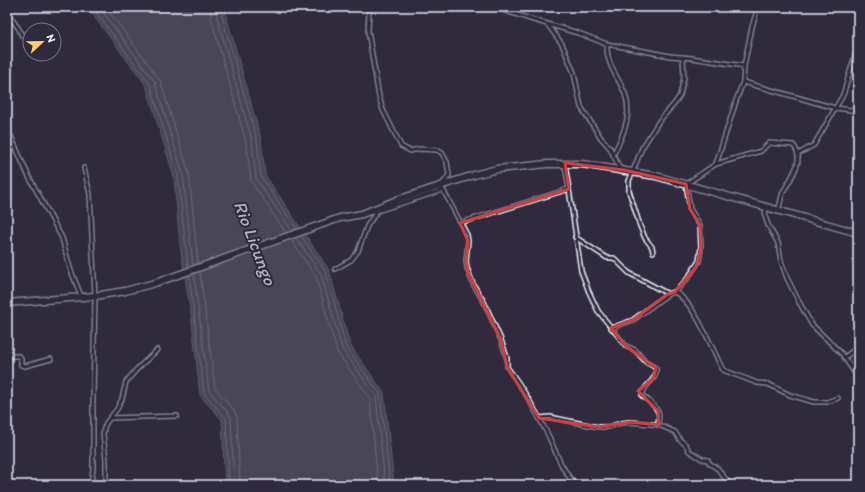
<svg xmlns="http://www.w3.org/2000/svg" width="865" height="492" font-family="Itim,sans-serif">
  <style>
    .water { fill: #696978; stroke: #9c9fab }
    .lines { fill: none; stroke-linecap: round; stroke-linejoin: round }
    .shore { stroke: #b5bbc5; stroke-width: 1 }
    .street-casing { stroke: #e8f1f8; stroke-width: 6 }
    .highway-casing { stroke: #e8f1f8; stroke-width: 9 }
    .street { stroke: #2f2a3d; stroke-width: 3 }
    .highway { stroke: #2f2a3d; stroke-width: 6 }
    .marked { fill: none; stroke: #d83c3d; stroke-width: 3; stroke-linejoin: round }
    .labels { text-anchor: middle; stroke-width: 4; stroke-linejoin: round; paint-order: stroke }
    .water-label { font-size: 18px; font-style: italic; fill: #afb4be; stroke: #2f2a3d }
  </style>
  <rect width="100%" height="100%" fill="#2f2a3d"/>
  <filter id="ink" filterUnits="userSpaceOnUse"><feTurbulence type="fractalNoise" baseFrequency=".025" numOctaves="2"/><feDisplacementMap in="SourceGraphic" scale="8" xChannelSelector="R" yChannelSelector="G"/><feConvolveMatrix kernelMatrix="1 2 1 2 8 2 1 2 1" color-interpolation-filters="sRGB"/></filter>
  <g filter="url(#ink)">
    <!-- water -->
    <path class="water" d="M87,7h139v8l35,124 4,36 64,95 21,75 34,48 10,92h-169l-3,-65 -22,-25 -8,-74 -12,-76 -6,-68 -28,-92z"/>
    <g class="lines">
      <!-- shore -->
      <g class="shore">
        <path d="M92,7l58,77 28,92 10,91"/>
        <path d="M99,7l56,75 28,93 10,91"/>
        <path d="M106,7l54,73 29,93 9,91"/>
        <path d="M211,7v11l35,124 5,39 35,52"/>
        <path d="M217,7v10l35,124 4,38 36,52"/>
        <path d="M222,7v9l35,124 4,37 36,52"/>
        <path d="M301,236l25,36 20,75 34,47 10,91"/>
        <path d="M296,238l25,36 21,75 34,47 9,89"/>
        <path d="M291,240l25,37 21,75 33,46 8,87"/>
        <path d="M200,272l15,116 19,22 3,7 3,68"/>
        <path d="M194,274l15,117 20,23 2,4 3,67"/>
        <path d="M189,275l15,118 22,26 3,66"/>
      </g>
      <!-- street casing -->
      <g class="street-casing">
        <g id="street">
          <path d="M372,7l-3,6 -1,18 11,66 4,13 18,36 9,5 9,-2 18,1 5,3 5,9 2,13 -8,11 26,49 1,6 -2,20 1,7 6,16 11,18 17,38 6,18v9c15,20 28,42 39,64 10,19 14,38 30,54"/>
          <path d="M494,7l36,12 48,14 29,11 63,12 22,2 52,8 -1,16 -6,16 -21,66 -30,20 4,25 10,16 1,23 -2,13 -11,17 -13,14 -7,2 -35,26 -22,8"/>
          <path d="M504,9l7,-2"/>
          <path d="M7,12l12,17 3,7"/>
          <path d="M548,25l14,19 12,29 7,34 20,31 9,10 10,21"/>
          <path d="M607,44c-1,16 7,28 14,41 14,24 4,47 -8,70"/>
          <path d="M744,66l8,-39 6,-20"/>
          <path d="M743,82l92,26 23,3"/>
          <path d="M10,134l18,41 34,63 8,30 11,28"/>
          <path d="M798,154l16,-9 29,-50 15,-50"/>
          <path d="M716,164l45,-13 8,-8 24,2c13,14 -2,33 -10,47 -2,6 -3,13 -5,19"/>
          <path d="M565,165l4,24"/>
          <path d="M84,168l6,26 5,102 -2,103v70l-2,16"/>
          <path d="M766,208l-1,8 3,9 10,18 3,18 6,17 12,24 13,23 30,29 16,24"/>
          <path d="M460,223l109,-34 12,82 8,21 9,19 28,35 9,4 11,12 10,6c2,13 -13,16 -14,28 6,3 17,13 17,20 0,4 -2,5 0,9l16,7 5,8 6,5 3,6 13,8 6,1 1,3 9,6 12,16"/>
          <path d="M575,237l32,21h7l15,15 39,21"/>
          <path d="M7,240l1,19 -1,21"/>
          <path d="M653,252l-1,-5 -7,-9 -5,-12 -11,-35v-10l13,-33 17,-27 16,-18 5,-8 4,-17 -1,-21"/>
          <path d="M335,269l16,-9 7,-9 9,-25 10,-15 66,-21"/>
          <path d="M7,286l1,17"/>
          <path d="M675,292c20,11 37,57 48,78l34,13 11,1 22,11 24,7h13l11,-4"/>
          <path d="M7,356h12l2,2v7l4,1 26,-7"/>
          <path d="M845,357l13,-10"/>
          <path d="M110,418l67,-2"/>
          <path d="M539,418l11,-1 48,10h11l12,-4 10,-1 28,3"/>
          <path d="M7,482v3"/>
          <path d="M106,485v-25l-3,-26 1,-6 2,-5 11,-14 5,-10 4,-17 11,-13 20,-19"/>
        </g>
      </g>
      <!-- highway casing -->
      <g class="highway-casing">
        <path id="highway" d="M7,303l88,-7 30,-5 30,-8 185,-65 22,-4 35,-14 77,-25 23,-6 50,-5h35l74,12 202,57"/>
      </g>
      <!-- street -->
      <use href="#street" class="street"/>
      <!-- highway -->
      <use href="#highway" class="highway"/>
    </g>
  </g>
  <!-- marked area -->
  <path d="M0 0H865V492H0ZM565,163l59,7 62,14 4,25 10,16 1,23 -5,19 -21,25 -7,2 -35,26 -22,8 15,18 30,22 -3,11 -15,12 20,20 1,14 -28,-3 -33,5 -59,-9 -32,-51 -6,-27 -33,-68 -2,-11 2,-20 -8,-18 109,-34z" fill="#2f2a3d" fill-opacity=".55" fill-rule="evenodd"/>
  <path class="marked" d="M565,163l59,7 62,14 4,25 10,16 1,23 -5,19 -21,25 -7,2 -35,26 -22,8 15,18 30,22 -3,11 -15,12 20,20 1,14 -28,-3 -33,5 -59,-9 -32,-51 -6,-27 -33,-68 -2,-11 2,-20 -8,-18 109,-34z"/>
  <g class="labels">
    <!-- water labels -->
    <g class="water-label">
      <text transform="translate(255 243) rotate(69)" y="6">Rio Licungo</text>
    </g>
  </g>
  <!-- margin -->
  <rect width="865" height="492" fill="none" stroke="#2f2a3d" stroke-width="24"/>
  <rect x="12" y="12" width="841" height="468" fill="none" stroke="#e8f1f8" stroke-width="1.5" filter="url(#ink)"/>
  <!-- north arrow -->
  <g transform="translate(42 42) rotate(68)"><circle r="19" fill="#2f2a3d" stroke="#797a88"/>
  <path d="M0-3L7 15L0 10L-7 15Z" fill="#ffd166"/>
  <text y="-6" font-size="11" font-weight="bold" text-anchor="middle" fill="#e8f1f8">N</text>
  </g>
</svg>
